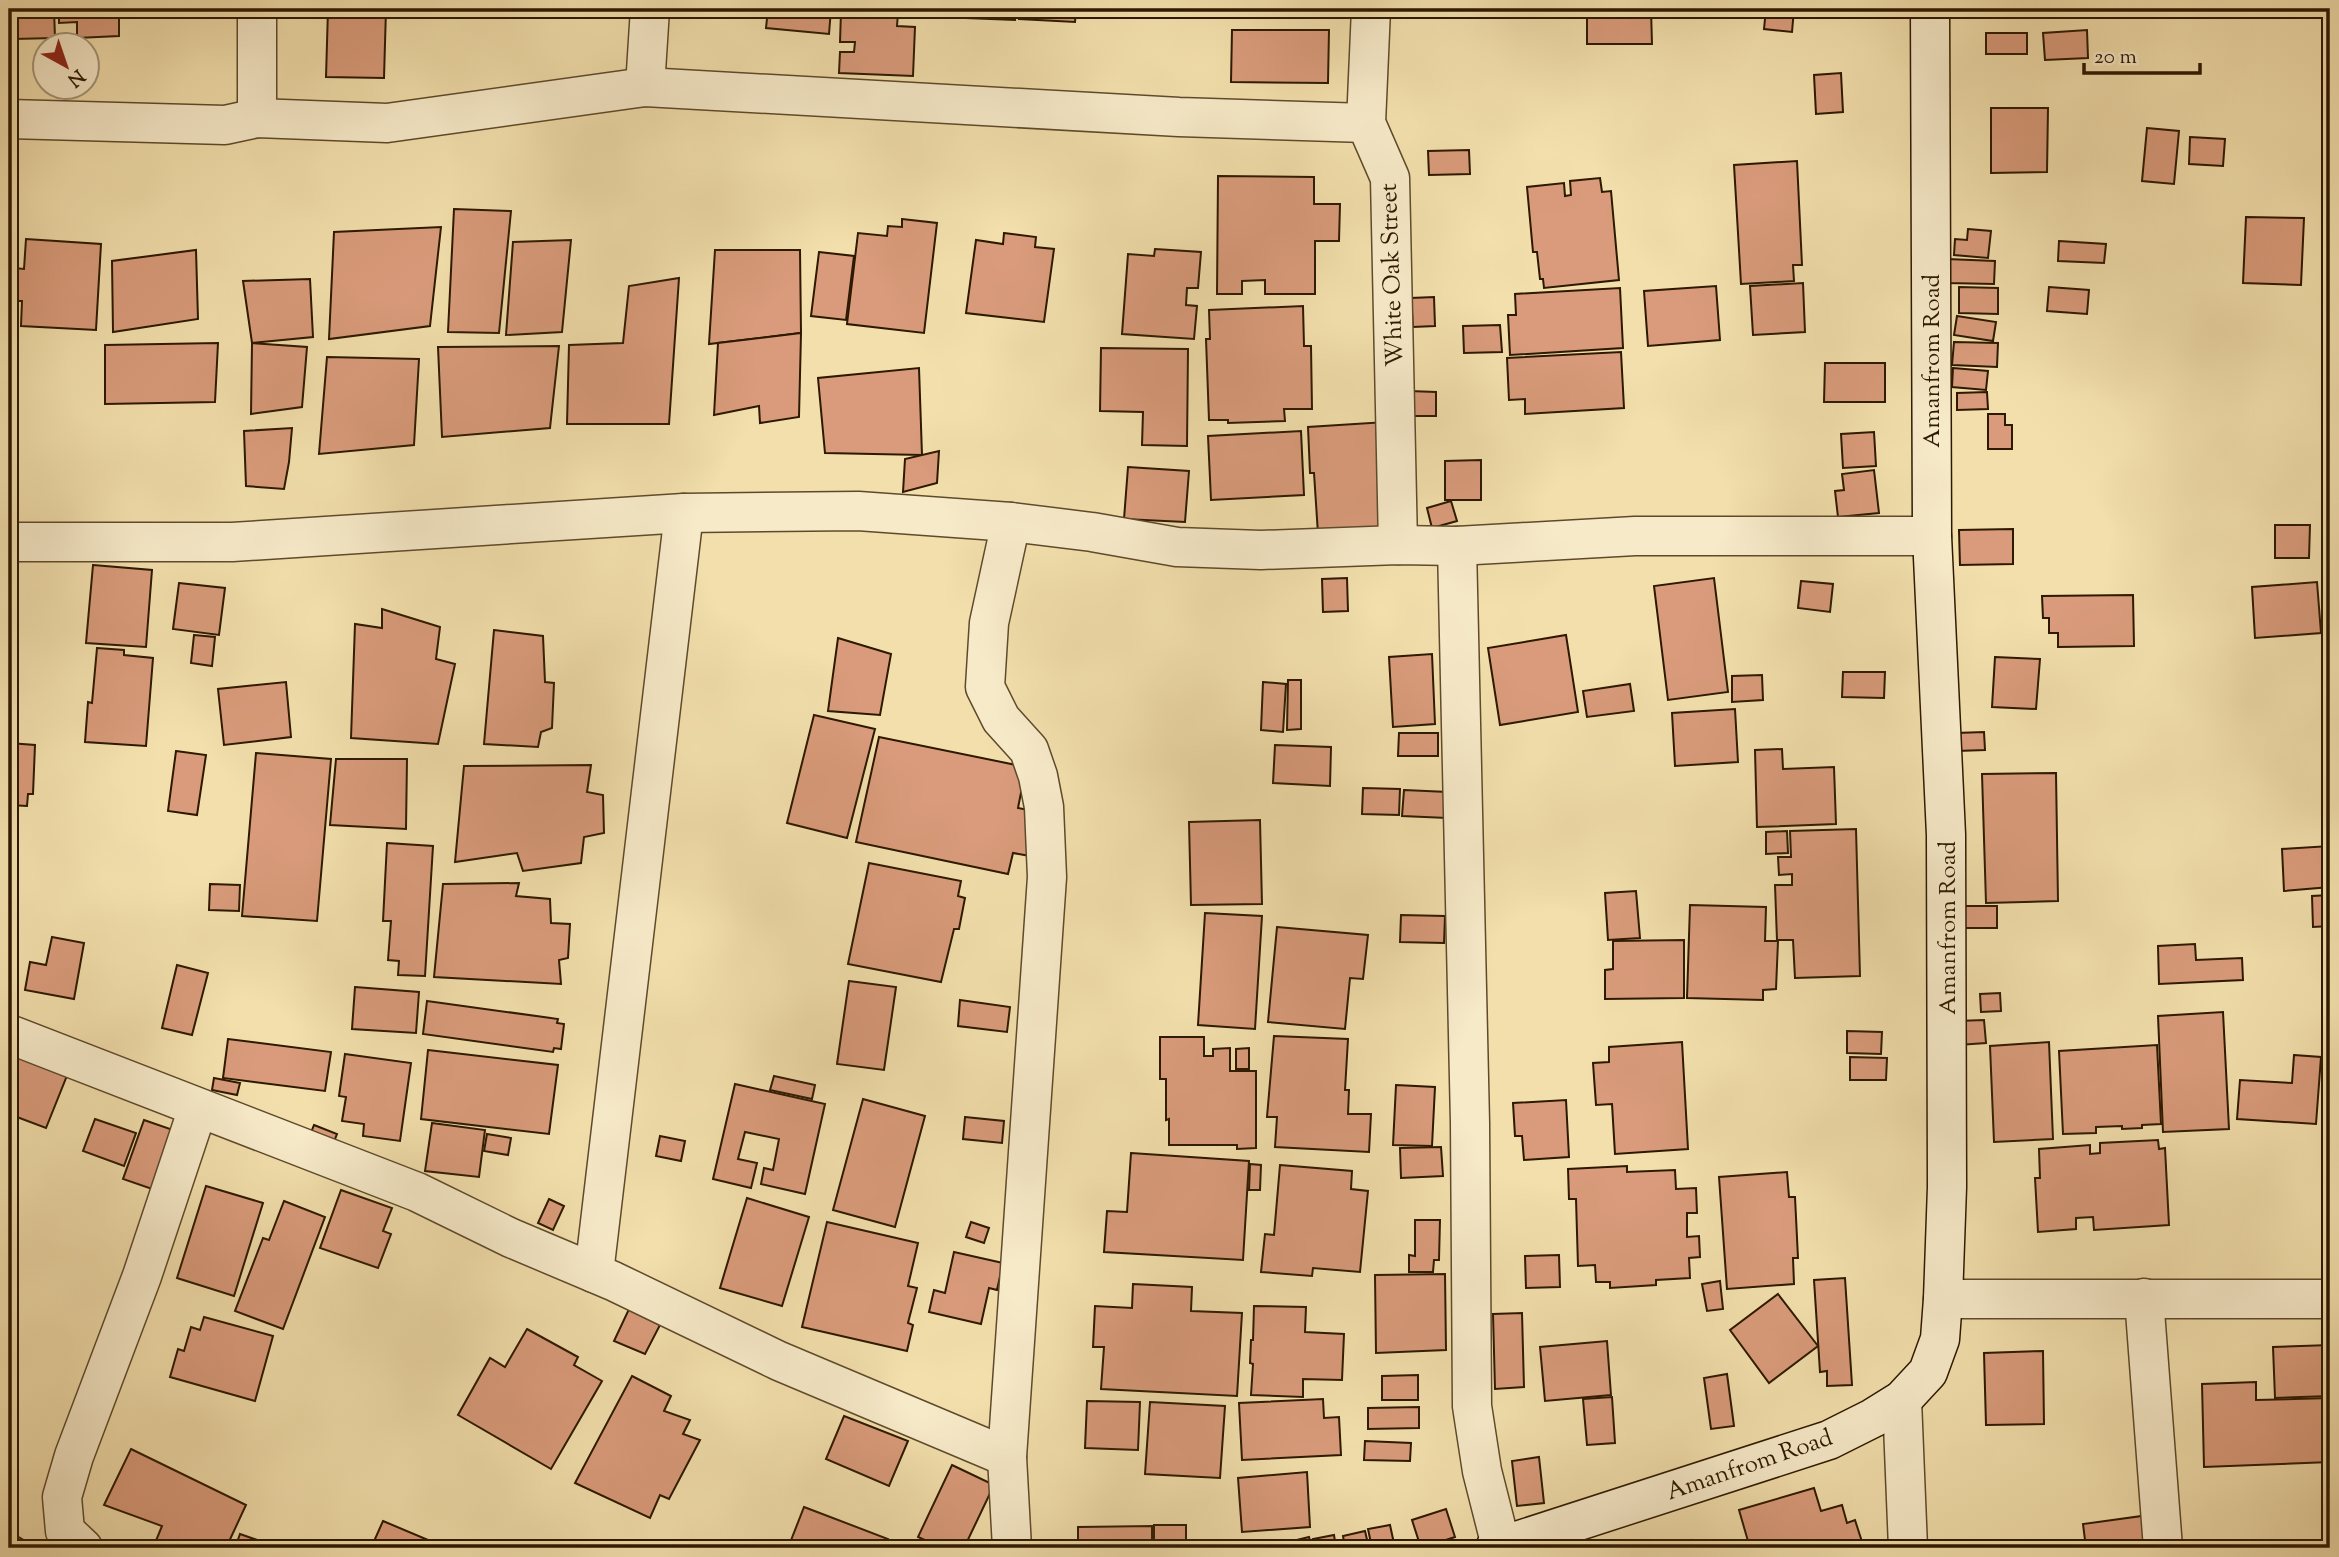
<svg xmlns="http://www.w3.org/2000/svg" width="2339" height="1557" font-family="'Sorts Mill Goudy',serif">
  <style>
    .building { fill: #d99b7b; stroke: #2d1900; stroke-width: 2 }
    .lines { fill: none; stroke-linecap: round; stroke-linejoin: round }
    .street-casing { stroke: #5e4a2b; stroke-width: 41 }
    .secondary-casing { stroke: #2d1900; stroke-width: 41 }
    .street { stroke: #f7eac9; stroke-width: 38 }
    .secondary { stroke: #f7eac9; stroke-width: 38 }
    .labels { text-anchor: middle; stroke-width: 7; stroke-linejoin: round; paint-order: stroke }
    .street-label { font-size: 24px; fill: #2d1900; stroke: #f7eac9 }
  </style>
  <rect width="100%" height="100%" fill="#f2dfac"/>
  <filter id="stains"><feTurbulence type="fractalNoise" baseFrequency=".00286" numOctaves="4"/><feColorMatrix values="0 0 0 0 .2 0 0 0 0 .09 0 0 0 0 .02 0 0 0 .5 -.17"/></filter>
  <radialGradient id="worn" r=".72"><stop offset=".6" stop-color="#630" stop-opacity="0"/><stop offset="1" stop-color="#630" stop-opacity=".3"/></radialGradient>
  <!-- building -->
  <g class="building">
    <path d="M9,9h45l1,29 -41,1 -1,-18h-4z"/>
    <path d="M59,9h60v27l-42,2v-16l-18,1z"/>
    <path d="M328,9h58l-2,69 -58,-1z"/>
    <path d="M768,9h63l-2,25 -63,-6z"/>
    <path d="M966,9h50l-1,11 -49,-2z"/>
    <path d="M1019,9h57l-1,13 -56,-3z"/>
    <path d="M1587,9h64l1,35h-65z"/>
    <path d="M1766,9h28l-2,23 -28,-3z"/>
    <path d="M841,12l57,1 -1,13 18,1 -2,49 -74,-3 1,-21h14l1,-10h-15z"/>
    <path d="M1232,30h97l-1,53 -97,-1z"/>
    <path d="M2087,30l1,28 -43,2 -2,-27z"/>
    <rect x="1986" y="33" width="41" height="21"/>
    <path d="M1841,73l2,39 -27,2 -2,-39z"/>
    <path d="M1991,108h57l-1,64 -56,1z"/>
    <path d="M2147,128l32,3 -5,53 -32,-3z"/>
    <path d="M2190,137l35,2 -2,27 -34,-2z"/>
    <path d="M1469,150l1,24 -41,1 -1,-24z"/>
    <path d="M1797,161l5,104h-9l1,16 -53,3 -7,-119z"/>
    <path d="M1218,176l96,1v27h26l-1,37h-24v53h-50v-14l-23,1v13h-25z"/>
    <path d="M1600,178l2,14 9,-1 8,89 -75,8 -1,-9h-3l-3,-27h-4l-6,-65 37,-4 1,13 6,-1 -1,-14z"/>
    <path d="M454,209l57,2 -12,122 -51,-1z"/>
    <path d="M2246,217l58,1 -3,67 -58,-2z"/>
    <path d="M902,219l35,4 -13,110 -77,-9 11,-91 29,3 1,-10 14,1z"/>
    <path d="M441,227l-11,99 -101,13 5,-107z"/>
    <path d="M1968,229l23,2 -3,27 -34,-3 1,-16 12,1z"/>
    <path d="M1004,233l32,4 -1,10 19,2 -10,73 -78,-9 10,-73 27,4z"/>
    <path d="M26,239l75,5 -5,86 -75,-4 1,-25h-8l1,-33 9,1z"/>
    <path d="M571,240l-9,92 -56,3 7,-93z"/>
    <path d="M2059,241l47,3 -2,19 -46,-2z"/>
    <path d="M1155,249l46,3 -3,36h-11l-1,17 11,1 -3,33 -72,-5 6,-80 26,2z"/>
    <path d="M196,250l2,69 -85,13 -1,-71z"/>
    <path d="M715,250h85l1,83 -92,11z"/>
    <path d="M819,252l35,4 -8,64 -35,-4z"/>
    <path d="M1947,259l48,2 -1,23 -47,-1z"/>
    <path d="M679,278l-10,146h-102l2,-79 54,-2 6,-57z"/>
    <path d="M310,279l3,58 -61,6 -9,-62z"/>
    <path d="M1803,283l2,49 -52,3 -3,-49z"/>
    <path d="M1716,286l4,54 -72,6 -4,-55z"/>
    <path d="M1959,287l39,1v26l-39,-1z"/>
    <path d="M2049,287l40,3 -2,24 -40,-3z"/>
    <path d="M1620,288l3,60 -113,7 -2,-40h8l-1,-21z"/>
    <path d="M1434,297l1,29 -22,1 -2,-29z"/>
    <path d="M1303,306l1,40h7l1,63h-28l1,12 -57,2v-3h-19l-3,-81h4l-1,-29z"/>
    <path d="M1957,316l39,6 -3,19 -39,-6z"/>
    <path d="M1500,325l2,27 -38,1 -1,-27z"/>
    <path d="M801,333l-2,84 -39,6 -1,-17 -45,9 4,-72z"/>
    <path d="M1954,342l44,1 -1,24 -45,-2z"/>
    <path d="M218,343l-3,59 -110,2v-59z"/>
    <path d="M252,343l55,4 -5,60 -51,7z"/>
    <path d="M559,346l-9,82 -108,9 -4,-90z"/>
    <path d="M1101,348l87,1 -1,97 -45,-1 1,-33 -43,-1z"/>
    <path d="M1621,352l3,56 -99,6v-15l-16,1 -2,-42z"/>
    <path d="M327,357l92,2 -5,86 -95,9z"/>
    <path d="M1825,363h60v39h-61z"/>
    <path d="M919,368l3,87 -97,-2 -7,-75z"/>
    <path d="M1953,368l35,3 -2,19 -34,-3z"/>
    <path d="M1409,391l27,1v24h-28z"/>
    <path d="M1987,392l1,17 -31,1v-17z"/>
    <path d="M1988,414h17v11h7v24h-24z"/>
    <path d="M1386,422l6,108 -74,4 -4,-61h-4l-2,-46z"/>
    <path d="M292,428l-3,34 -5,27 -38,-3 -2,-55z"/>
    <path d="M1301,431l3,64 -93,5 -3,-64z"/>
    <path d="M1874,432l2,34 -33,2 -2,-34z"/>
    <path d="M939,451l-2,32 -34,9 2,-33z"/>
    <path d="M1481,460v40h-36v-39z"/>
    <path d="M1128,467l61,4 -4,51 -61,-3z"/>
    <path d="M1874,470l5,43 -41,4 -3,-26 9,-1 -2,-16z"/>
    <path d="M1451,501l6,20 -25,7 -5,-20z"/>
    <path d="M2275,525h35l-1,33h-34z"/>
    <path d="M2013,529v35l-53,1 -1,-35z"/>
    <path d="M93,565l59,5 -6,77 -60,-4z"/>
    <path d="M1347,578l1,33 -25,1 -1,-33z"/>
    <path d="M1714,578l14,114 -60,8 -14,-114z"/>
    <path d="M1801,581l32,3 -3,28 -32,-4z"/>
    <path d="M2317,582l4,51 -66,5 -3,-51z"/>
    <path d="M179,583l46,5 -6,47 -46,-6z"/>
    <path d="M2133,595l1,51 -76,1v-14h-9v-15h-6l-1,-22z"/>
    <path d="M382,609l58,18 -4,32 19,5 -17,80 -87,-6 4,-114 27,4z"/>
    <path d="M494,630l49,6 2,46 9,1 -2,45 -11,4 -3,15 -54,-3z"/>
    <path d="M194,635l21,2 -3,29 -21,-3z"/>
    <path d="M1566,635l12,77 -78,13 -12,-77z"/>
    <path d="M838,638l53,16 -11,61 -52,-4z"/>
    <path d="M97,648l27,2v5l29,3 -7,88 -61,-4 3,-40 4,1z"/>
    <path d="M1432,654l3,70 -42,3 -4,-70z"/>
    <path d="M1995,657l45,2 -4,50 -44,-2z"/>
    <path d="M1843,672h42l-1,26 -42,-1z"/>
    <path d="M1762,675l1,25 -31,2v-26z"/>
    <path d="M1288,680h13v49l-14,1z"/>
    <path d="M286,682l5,55 -67,8 -6,-56z"/>
    <path d="M1263,682l23,2 -3,48 -22,-2z"/>
    <path d="M1630,684l4,27 -47,6 -4,-26z"/>
    <path d="M1735,709l3,53 -63,4 -3,-53z"/>
    <path d="M814,715l61,14 -28,109 -60,-15z"/>
    <path d="M1984,732l1,18 -28,1 -1,-18z"/>
    <path d="M1399,733h39v23h-40z"/>
    <path d="M879,737l147,30 -8,41 21,4 -9,44 -17,-3 -5,21 -152,-32z"/>
    <path d="M9,743l26,2 -2,49h-5l-1,12 -18,-1z"/>
    <path d="M1275,745l56,2 -1,39 -57,-3z"/>
    <path d="M1782,749l1,20 51,-2 2,57 -79,3 -2,-77z"/>
    <path d="M176,751l30,4 -9,60 -29,-4z"/>
    <path d="M256,753l75,6 -14,162 -75,-5z"/>
    <path d="M336,759h71l-1,70 -76,-4z"/>
    <path d="M591,765l-4,27 16,3 1,38 -20,4 -3,26 -58,8 -6,-18 -62,9 9,-96z"/>
    <path d="M2056,773l2,128 -72,2 -4,-129z"/>
    <path d="M1363,788l37,1 -1,26 -37,-1z"/>
    <path d="M1404,790l44,2 -1,26 -45,-2z"/>
    <path d="M1260,820l2,84 -71,1 -2,-83z"/>
    <path d="M1856,829l4,147 -65,2 -2,-38h-16l-2,-55h17v-11l-13,1 -1,-18h13l-1,-26z"/>
    <path d="M1787,831l1,22 -22,1v-22z"/>
    <path d="M387,843l46,3 -8,130 -27,-1 1,-14 -11,-1 3,-39h-8z"/>
    <path d="M2330,846v41l-46,4 -2,-42z"/>
    <path d="M869,863l92,18 -3,15 7,2 -6,31h-5l-13,53 -93,-18z"/>
    <path d="M519,883l-3,13 34,3 1,24 19,1 -2,34 -9,2 2,24 -127,-7 9,-93z"/>
    <path d="M210,884l30,1 -1,26 -30,-1z"/>
    <path d="M1636,891l4,47 -32,2 -3,-47z"/>
    <path d="M2330,895v31l-17,1 -1,-31z"/>
    <path d="M1690,905l76,2 -1,34h13l-2,48 -13,1v10l-76,-2z"/>
    <path d="M1962,906h35v22h-36z"/>
    <path d="M1205,913l57,3 -7,113 -57,-4z"/>
    <path d="M1401,915l44,1 -1,27 -44,-1z"/>
    <path d="M1277,927l91,8 -5,44 -13,-1 -5,51 -77,-7z"/>
    <path d="M52,937l32,6 -10,56 -49,-9 5,-28 16,3z"/>
    <path d="M1684,940v58l-79,1v-29l8,-1v-28z"/>
    <path d="M2195,944l1,16 46,-2 1,22 -84,4 -1,-38z"/>
    <path d="M177,965l31,8 -16,62 -30,-7z"/>
    <path d="M849,981l47,6 -12,83 -47,-6z"/>
    <path d="M355,987l64,5 -3,41 -64,-4z"/>
    <path d="M2000,993l1,18 -20,1 -1,-18z"/>
    <path d="M960,1000l50,7 -3,25 -49,-6z"/>
    <path d="M427,1001l131,18 -1,4 7,1 -3,25 -7,-1 -1,4 -130,-18z"/>
    <path d="M2223,1012l6,117 -66,3 -5,-116z"/>
    <path d="M1984,1020l2,23 -28,2 -1,-24z"/>
    <path d="M1847,1031l35,1 -1,22 -34,-1z"/>
    <path d="M1274,1036l74,3 -3,51h4l-1,24h23l-2,38 -94,-5 2,-30h-10z"/>
    <path d="M1160,1037h44v19h9v-7l17,-1v23h26v77l-19,1v-4h-68v-26l-3,1v-41h-6z"/>
    <path d="M228,1039l103,13 -6,39 -102,-13z"/>
    <path d="M1682,1042l6,107 -73,5 -3,-50 -16,1 -3,-42 16,-1v-15z"/>
    <path d="M2049,1042l4,97 -59,3 -4,-96z"/>
    <path d="M2157,1045l4,79 -19,1v3l-20,1v-3l-26,1v6l-33,1 -4,-83z"/>
    <path d="M1249,1048v21h-13v-20z"/>
    <path d="M9,1050l59,23 -22,55 -37,-14z"/>
    <path d="M428,1050l130,15 -9,69 -128,-15z"/>
    <path d="M345,1054l66,9 -11,78 -37,-5 1,-12 -22,-3 4,-24 -7,-1z"/>
    <path d="M2294,1055l27,2 -5,67 -79,-5 3,-39 52,3z"/>
    <path d="M1850,1057l37,1 -1,22h-36z"/>
    <path d="M774,1076l41,9 -3,14 -42,-9z"/>
    <path d="M214,1078l26,5 -3,12 -25,-5z"/>
    <path d="M735,1084l90,20 -20,90 -44,-10 3,-16 9,2 6,-31 -34,-7 -7,27 19,4 -6,25 -38,-9z"/>
    <path d="M1396,1085l39,2 -3,59 -39,-1z"/>
    <path d="M863,1099l62,17 -30,111 -62,-17z"/>
    <path d="M1566,1100l3,57 -45,3 -2,-24h-7l-2,-33z"/>
    <path d="M965,1117l39,4 -2,22 -39,-4z"/>
    <path d="M95,1119l41,14 -12,33 -41,-15z"/>
    <path d="M144,1120l32,11 -21,59 -32,-11z"/>
    <path d="M432,1123l53,7 -6,47 -54,-6z"/>
    <path d="M314,1125l23,9 -4,10 -23,-9z"/>
    <path d="M487,1134l24,4 -3,17 -24,-4z"/>
    <path d="M660,1136l25,5 -4,20 -25,-5z"/>
    <path d="M2158,1140l1,9 6,-1 4,77 -75,5 -1,-13 -17,1v11l-38,3 -3,-54h5l-1,-29 51,-4v9l10,-1v-10z"/>
    <path d="M1441,1147l2,29 -42,2 -1,-30z"/>
    <path d="M1131,1153l118,8 -6,99 -139,-8 3,-41 20,1z"/>
    <path d="M1250,1164l11,1 -1,25h-11z"/>
    <path d="M1280,1165l72,6 -1,18 17,2 -8,81 -47,-4 -1,8 -51,-4 4,-38 9,1z"/>
    <path d="M1627,1166v6l48,-2 1,19 20,-1 1,25h-10v24l12,-1 1,21 -11,1 1,20 -34,2v5l-46,3v-6h-14l-1,-17 -17,1 -2,-67h-7l-1,-30z"/>
    <path d="M1787,1172l2,25h6l3,61h-5l1,26 -67,5 -8,-112z"/>
    <path d="M206,1186l57,17 -29,93 -57,-18z"/>
    <path d="M341,1190l51,18 -9,23 8,3 -13,34 -58,-20z"/>
    <path d="M747,1198l62,19 -27,89 -62,-18z"/>
    <path d="M549,1199l15,7 -11,24 -15,-7z"/>
    <path d="M284,1201l41,16 -42,112 -48,-18 28,-73 6,2z"/>
    <path d="M1415,1220h25l-1,40h-5l-1,12h-24v-17l6,1z"/>
    <path d="M827,1222l91,21 -10,43 9,2 -9,35 5,2 -6,26 -105,-24z"/>
    <path d="M971,1222l18,6 -5,15 -18,-6z"/>
    <path d="M954,1252l49,11 -6,27 -8,-2 -8,36 -52,-12 5,-22 11,3z"/>
    <path d="M1559,1255l1,32 -34,1 -1,-32z"/>
    <path d="M1445,1274l1,76 -70,3 -1,-78z"/>
    <path d="M1845,1278l7,107 -25,1v-15l-7,1 -6,-92z"/>
    <path d="M1720,1281l3,28 -16,2 -5,-27z"/>
    <path d="M1133,1284l59,3 -1,24 51,2 -5,83 -136,-7 3,-42h-11l2,-41 37,2z"/>
    <path d="M1778,1294l40,52 -49,37 -39,-53z"/>
    <path d="M1254,1306l52,1 -1,25 39,2 -2,46 -39,-1v18l-52,-2 2,-31 -3,-1 1,-23h2z"/>
    <path d="M629,1309l31,16 -15,29 -31,-13z"/>
    <path d="M1522,1313l2,74 -29,2 -2,-75z"/>
    <path d="M204,1317l69,19 -18,65 -85,-24 8,-28 6,2 7,-24 9,3z"/>
    <path d="M527,1329l51,28 -4,8 28,16 -51,88 -93,-54 32,-57 15,9z"/>
    <path d="M1607,1341l4,54 -66,6 -5,-54z"/>
    <path d="M2330,1345v51l-55,2 -2,-51z"/>
    <path d="M2043,1351l1,73 -58,1 -2,-72z"/>
    <path d="M1727,1374l7,52 -23,3 -7,-51z"/>
    <path d="M1418,1375v25h-36v-24z"/>
    <path d="M632,1376l39,20 -7,15 26,9 -7,14 17,6 -31,59 -9,-4 -10,23 -75,-35z"/>
    <path d="M2256,1382v18l74,-2v64l-126,5 -2,-83z"/>
    <path d="M1612,1397l3,46 -28,2 -4,-46z"/>
    <path d="M1323,1399l1,19 15,-1 2,38 -99,5 -3,-57z"/>
    <path d="M1087,1401l53,1 -2,48 -53,-2z"/>
    <path d="M1150,1402l75,4 -5,72 -75,-4z"/>
    <path d="M1419,1407v21l-51,1v-21z"/>
    <path d="M844,1416l64,25 -19,45 -63,-27z"/>
    <path d="M1365,1441l46,2 -1,18 -46,-1z"/>
    <path d="M131,1449l115,56 -20,43h-73l9,-22 -58,-21z"/>
    <path d="M1539,1457l5,46 -27,3 -5,-45z"/>
    <path d="M952,1465l42,20 -30,63h-21l-25,-11z"/>
    <path d="M1307,1472l3,55 -68,5 -4,-54z"/>
    <path d="M1814,1488l7,23 21,-6 5,18 8,-3 9,28h-114l-11,-38z"/>
    <path d="M804,1507l84,32 -3,9h-97z"/>
    <path d="M1446,1509l9,28 -34,11 -9,-28z"/>
    <path d="M2142,1516l4,32h-60l-3,-24z"/>
    <path d="M383,1521l64,27h-76z"/>
    <rect x="1154" y="1525" width="32" height="23"/>
    <path d="M1390,1525l5,23h-23l-4,-19z"/>
    <path d="M1152,1526v22h-74v-21z"/>
    <path d="M1365,1531l4,17h-24l-2,-12z"/>
    <path d="M240,1534l40,14h-45z"/>
    <path d="M1334,1535l2,13h-21l-2,-9z"/>
    <path d="M17,1536l20,12h-28z"/>
    <path d="M1309,1537l3,11h-48z"/>
    <path d="M1691,1540l2,8h-33z"/>
  </g>
  <g class="lines">
    <!-- street casing -->
    <g class="street-casing">
      <g id="street">
        <path d="M257,9v109"/>
        <path d="M1371,9l-5,114 24,55 8,367"/>
        <path d="M645,87l5,-78"/>
        <path d="M9,119l216,6 32,-7 130,5 258,-36 534,30 187,6"/>
        <path d="M1011,522l-22,101 -4,64 16,32 28,31 9,26 6,31 3,70 -40,580 5,91"/>
        <path d="M9,542h223l452,-29 174,-2 153,11 81,10 85,15 84,3 137,-5 59,1 178,-10h297"/>
        <path d="M1457,546l13,577 2,283 10,65 19,75"/>
        <path d="M9,1034l408,158 94,46 102,43 166,80 228,96"/>
        <path d="M594,1273l90,-760"/>
        <path d="M2144,1298l19,250"/>
        <path d="M1943,1299h387"/>
        <path d="M1902,1400l6,148"/>
        <path d="M83,1548l-18,-17 -3,-34 12,-41 68,-180 56,-168"/>
      </g>
    </g>
    <!-- secondary casing -->
    <g class="secondary-casing">
      <path id="secondary" d="M1495,1548l334,-108 44,-22 29,-18 26,-28 12,-33 3,-40 4,-112 -1,-352 -14,-299 -2,-527"/>
    </g>
    <!-- street -->
    <use href="#street" class="street"/>
    <!-- secondary -->
    <use href="#secondary" class="secondary"/>
  </g>
  <g class="labels">
    <!-- street labels -->
    <g class="street-label">
      <text transform="translate(1391 275) rotate(-92)" y="8">White Oak Street</text>
      <text transform="translate(1931 361) rotate(-90)" y="8">Amanfrom Road</text>
      <text transform="translate(1947 928) rotate(-90)" y="8">Amanfrom Road</text>
      <text transform="translate(1749 1464) rotate(-19)" y="8">Amanfrom Road</text>
    </g>
  </g>
  <!-- margin -->
  <rect width="2339" height="1557" fill="none" stroke="#f2dfac" stroke-width="35"/>
  <rect x="10" y="10" width="2318" height="1536" fill="none" stroke="#2d1900" stroke-width="3.5"/>
  <rect x="18" y="18" width="2304" height="1522" fill="none" stroke="#2d1900" stroke-width="2"/>
  <!-- north arrow -->
  <g transform="translate(66 66) rotate(140)"><circle r="33" fill="#f7eac9" stroke="#a69679" stroke-width="2"/>
  <path d="M0-5L12 26L0 18L-12 26Z" fill="#8f2418"/>
  <text y="-10" font-size="19" font-weight="bold" text-anchor="middle" fill="#2d1900">N</text>
  </g>
  <!-- scale -->
  <path d="M2084 63v10h116v-10" fill="none" stroke="#2d1900" stroke-width="3.5"/>
  <text x="2094" y="63" font-size="21" fill="#2d1900" stroke="#f7eac9" stroke-width="5" paint-order="stroke">20 m</text>
  <rect width="100%" height="100%" filter="url(#stains)"/>
  <rect width="100%" height="100%" fill="url(#worn)"/>
</svg>
